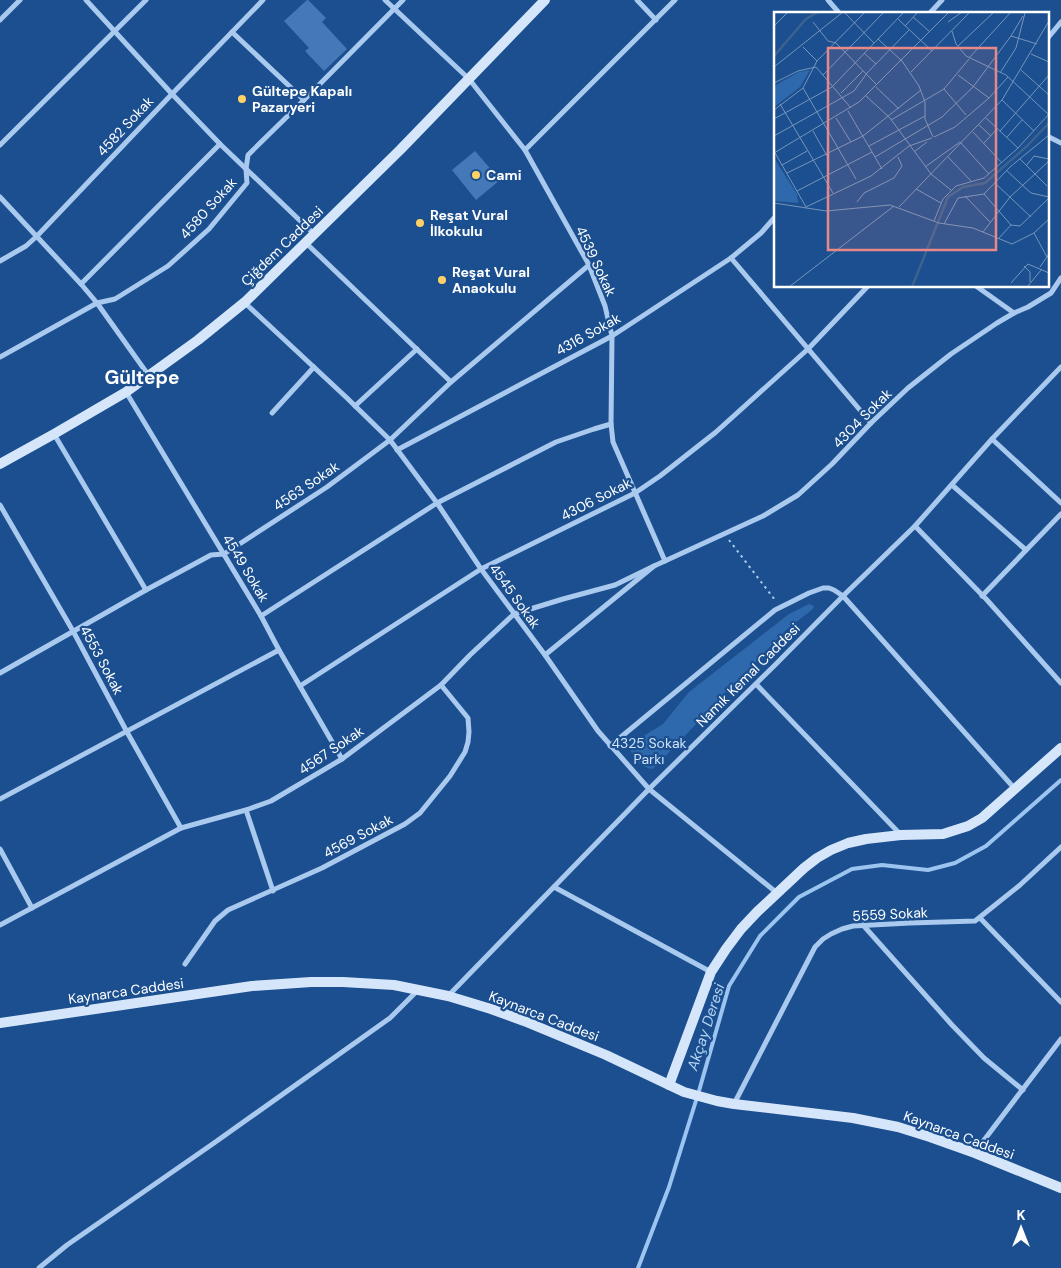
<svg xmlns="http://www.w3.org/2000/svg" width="1061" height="1268" font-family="'DM Sans',sans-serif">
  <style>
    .green { fill: #2e69ad }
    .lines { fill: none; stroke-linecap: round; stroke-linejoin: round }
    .stream { stroke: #9cc4f0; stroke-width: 4 }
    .building { fill: #4478b7 }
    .path { stroke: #a9c9ee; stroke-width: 2; stroke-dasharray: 2.5 4; stroke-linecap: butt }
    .street { stroke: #a9c9ee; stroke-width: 5 }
    .secondary { stroke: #d6e6fa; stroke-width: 10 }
    .poi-dot { fill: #ffd166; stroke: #1b4f8f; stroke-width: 2 }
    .labels { text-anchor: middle; stroke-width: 4.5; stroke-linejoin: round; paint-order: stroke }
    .poi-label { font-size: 14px; font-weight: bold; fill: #fff; stroke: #1b4f8f; text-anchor: start }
    .street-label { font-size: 14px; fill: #fff; stroke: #1b4f8f }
    .park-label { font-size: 14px; fill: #cfe3fa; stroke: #1b4f8f }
    .water-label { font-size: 15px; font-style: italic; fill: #b5d3f5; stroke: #1b4f8f }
    .district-label { font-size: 19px; font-weight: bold; fill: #fff; stroke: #1b4f8f }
    .inset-river { fill: none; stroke: #3c6290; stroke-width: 2.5 }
    .inset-road { fill: none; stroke: #7695bc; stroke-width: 1 }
    .view { fill: #e88989; fill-opacity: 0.15; stroke: #e88989; stroke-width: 2.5 }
    .inset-edge { fill: none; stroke: #fff; stroke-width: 2.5 }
  </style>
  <rect width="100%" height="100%" fill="#1b4f8f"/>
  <!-- green -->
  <path class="green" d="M809,604l5,2 -1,3 -27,21 -131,137 -3,2c-14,-3 -16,-10 -23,-21l16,-13 18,-11 26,-32 100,-78z"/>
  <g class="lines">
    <!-- stream -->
    <path class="stream" d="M638,1268l31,-81 30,-96 30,-105 31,-50 39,-39 53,-28 30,-4 46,5 27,-7 31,-17 75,-66"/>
  </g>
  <!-- building -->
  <g class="building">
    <path d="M307,0h1l18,18 -4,4 25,27 -23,22 -19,-20 4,-3 -25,-27z"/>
    <path d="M475,151l25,29 -24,20 -24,-30z"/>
  </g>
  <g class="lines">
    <!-- path -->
    <path class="path" d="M729,540l46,60"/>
    <!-- street -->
    <g class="street">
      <path d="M86,0l86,94 48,50 94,90"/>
      <path d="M385,0l84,79 56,71 64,115 16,41 7,30 -1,88 2,18 52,119"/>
      <path d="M637,0l19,20"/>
      <path d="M828,0l12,14"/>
      <path d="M929,14l13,-14"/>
      <path d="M0,20l20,-20"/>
      <path d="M232,32l72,68"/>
      <path d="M1047,39l14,-17"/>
      <path d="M1047,136l14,7"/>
      <path d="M0,145l146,-145"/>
      <path d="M525,150l150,-150"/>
      <path d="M0,197l81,87 16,19 52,73"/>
      <path d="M306,243l145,139"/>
      <path d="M731,258l140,165"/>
      <path d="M0,261l26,-15 11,-10 135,-142 91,-94"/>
      <path d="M81,284l139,-140"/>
      <path d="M976,286l38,27 14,-6 23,-14 10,-15"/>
      <path d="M245,303l102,95 43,42 47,63 44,66 64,86 53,76 51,58 128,104"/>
      <path d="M0,357l97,-54 18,-4 53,-33 41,-37 38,-46 -1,-14 2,-14 56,-55 99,-100"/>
      <path d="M126,392l135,224 18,34 63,109"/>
      <path d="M355,406l62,-57"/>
      <path d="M272,413l42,-46"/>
      <path d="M54,434l92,156"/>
      <path d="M992,439l69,64"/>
      <path d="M397,450l215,-114 119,-78 30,-25 14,-16"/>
      <path d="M952,485l74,65"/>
      <path d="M0,505l73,126 54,101 54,96"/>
      <path d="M915,526l72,74 74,83"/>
      <path d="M982,596l79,-82"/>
      <path d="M261,616l176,-113 119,-61 38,-13 17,-5"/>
      <path d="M545,655l109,-89 109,-50 35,-21 34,-31 39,-41 37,-35 43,-34 46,-31 17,-10"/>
      <path d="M0,673l146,-83 65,-35 13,-1 103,-67 63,-47 61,-58 138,-117"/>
      <path d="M756,684l145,151"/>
      <path d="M300,686l181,-117 154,-76 25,-17 56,-44 92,-83 60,-63"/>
      <path d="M610,746l165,-136 34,-17 14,-5h6l5,2 9,6 172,193"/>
      <path d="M0,799l279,-149"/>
      <path d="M246,810l27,81"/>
      <path d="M0,849l32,59"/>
      <path d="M554,887l157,85"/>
      <path d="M980,918l81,84"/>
      <path d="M0,925l181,-97 65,-18 25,-9 71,-42 99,-74 29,-30 44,-41 49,-15 52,-14 39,-19"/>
      <path d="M863,925l89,100 32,33 39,32"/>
      <path d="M185,964l30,-43 13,-11 94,-42 83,-44 15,-11 30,-37 15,-24 3,-10 1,-10 -1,-14 -27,-33"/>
      <path d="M448,996l201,-207 127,-125 67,-68 72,-70 77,-87 69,-72"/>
      <path d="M734,1104l81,-157 8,-8 8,-5 11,-5 11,-3 57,-3 65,-2 45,-36 41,-38"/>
      <path d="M975,1152l86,-113"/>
      <path d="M39,1268l28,-23 147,-102 176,-125 27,-27"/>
    </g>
    <!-- secondary -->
    <g class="secondary">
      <path d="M0,464l54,-30 72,-42 72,-52 47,-38 155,-152 145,-150"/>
      <path d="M0,1023l252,-37 59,-4h32l51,3 54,11 43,13 33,12 82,34 78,37 33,9 17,3 119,14 45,9 32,10 45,16 86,35"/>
      <path d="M669,1085l42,-113 15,-23 15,-20 16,-17 47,-44 13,-10 14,-8 17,-7 18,-4 35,-4 42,-1 25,-8 14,-8 79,-70"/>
    </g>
  </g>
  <!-- markers -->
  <g class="poi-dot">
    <circle cx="242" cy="99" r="5"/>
    <circle cx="476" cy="175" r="5"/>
    <circle cx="420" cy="223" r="5"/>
    <circle cx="442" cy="280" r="5"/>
  </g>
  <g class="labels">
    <!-- poi labels -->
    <g class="poi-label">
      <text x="252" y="96">Gültepe Kapalı<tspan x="252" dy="16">Pazaryeri</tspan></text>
      <text x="486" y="180">Cami</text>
      <text x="430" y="220">Reşat Vural<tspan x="430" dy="16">İlkokulu</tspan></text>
      <text x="452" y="277">Reşat Vural<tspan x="452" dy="16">Anaokulu</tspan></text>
    </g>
    <!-- street labels -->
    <g class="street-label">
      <text transform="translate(125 126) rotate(-47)" y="5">4582 Sokak</text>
      <text transform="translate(208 208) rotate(-48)" y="5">4580 Sokak</text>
      <text transform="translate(282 246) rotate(-44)" y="5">Çiğdem Caddesi</text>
      <text transform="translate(596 261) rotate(65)" y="5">4539 Sokak</text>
      <text transform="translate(588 334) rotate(-29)" y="5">4316 Sokak</text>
      <text transform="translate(862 418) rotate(-45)" y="5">4304 Sokak</text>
      <text transform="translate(306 486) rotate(-34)" y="5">4563 Sokak</text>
      <text transform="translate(596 499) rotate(-27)" y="5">4306 Sokak</text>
      <text transform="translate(246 568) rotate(59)" y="5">4549 Sokak</text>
      <text transform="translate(515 596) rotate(54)" y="5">4545 Sokak</text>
      <text transform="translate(102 660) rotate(62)" y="5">4553 Sokak</text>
      <text transform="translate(748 675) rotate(-45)" y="5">Namık Kemal Caddesi</text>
      <text transform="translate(331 750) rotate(-34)" y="5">4567 Sokak</text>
      <text transform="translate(358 836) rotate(-28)" y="5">4569 Sokak</text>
      <text transform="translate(890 914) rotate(-3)" y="5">5559 Sokak</text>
      <text transform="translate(126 991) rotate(-8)" y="5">Kaynarca Caddesi</text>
      <text transform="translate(544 1016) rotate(21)" y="5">Kaynarca Caddesi</text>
      <text transform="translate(959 1135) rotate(20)" y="5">Kaynarca Caddesi</text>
    </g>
    <!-- park labels -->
    <g class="park-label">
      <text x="649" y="748">4325 Sokak<tspan x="649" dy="16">Parkı</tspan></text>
    </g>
    <!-- water labels -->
    <g class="water-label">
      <text transform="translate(706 1027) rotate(-72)" y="5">Akçay Deresi</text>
    </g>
    <!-- district labels -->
    <g class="district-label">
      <text x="142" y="384">Gültepe</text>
    </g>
  </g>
  <!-- overview -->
  <g transform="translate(774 12)">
    <rect width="275" height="275" fill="#1b4f8f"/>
    <path d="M36,58l-10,17 -26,20v-21l25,-14zM0,146l23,36 1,9 -24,-2z" fill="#2e69ad"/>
    <path class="inset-river" d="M0,44l32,-37 12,-7M138,275l36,-90 15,-10 22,-4 41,-36 23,-24"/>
    <path class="inset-road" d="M70,0l30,31M139,5l17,15M124,7l34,32M39,10l15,19 8,2 41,42M174,10l14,-10M0,14l14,-14M131,14l13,-14M178,19l4,13 10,12 40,19 42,39M237,24l12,-20M104,27l24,22 17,25 6,16v17l8,18M184,34l36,-34M29,35l14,14M90,41l12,11M257,42l18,8M195,46l42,-46M0,55l69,-55M247,58l28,25M137,60l59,-60M226,61l16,-25 9,-35M49,63l61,-63M184,63l31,23 19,-21M0,71l24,-12 18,-4 35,41M102,75l23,22M29,76l53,91M170,77l22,26M67,81l22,-22M92,84l24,22 41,56 20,16M228,88l32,31M6,92l53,89M0,98l29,-22 14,-27 48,-49M74,99l34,58M62,106l15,24M212,106l32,30M0,107l58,-32 72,-75M117,108l53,-31 25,-30M205,113l12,11M39,119l14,25M226,119l49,-56M199,120l29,31M0,124l80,-45 13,-18 42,-43M160,125l21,-10 34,-29M233,125l15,-17M210,131l13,-14M95,134l56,-30M0,139l32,56 65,-31 38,-30 23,-8M140,140l13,-10M0,141l85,-51 90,-90M101,145l67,-40 31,-30 38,-51 26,8M174,145l23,24M246,147l27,27M8,153l25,-14M252,154l8,-10 15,3M151,155l35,-25 29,32M233,159l24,22 18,4M13,161l76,-37 58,-46M222,172l35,33M142,177l25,14M23,179l75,-39M210,182l27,31 9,1 29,-28M191,184l25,26M83,190l7,-9 30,-15 8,-12 -4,-9M0,191l52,8 64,-6 49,18 34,5 39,16 22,-11 15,-14M125,195l103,-107 47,-79M160,209l9,-22 13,-13 28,-8 34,-30 31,-34M170,212l14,-26 26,-4 26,-27 39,-32M209,220l27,-35 39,-36M260,221l13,24M225,226l12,-13M250,254l6,6v10M266,255l9,-13M237,271l17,-19 21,9M15,275l105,-81M253,275l15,-18"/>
    <path class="view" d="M54,36h168v202h-168z"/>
    <rect width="275" height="275" class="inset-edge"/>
  </g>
  <!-- north arrow -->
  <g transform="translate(1021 1228)" stroke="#1b4f8f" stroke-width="4" paint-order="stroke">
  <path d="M0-4L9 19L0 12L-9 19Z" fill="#ffffff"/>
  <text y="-8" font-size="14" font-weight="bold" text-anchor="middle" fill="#ffffff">K</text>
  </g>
</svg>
